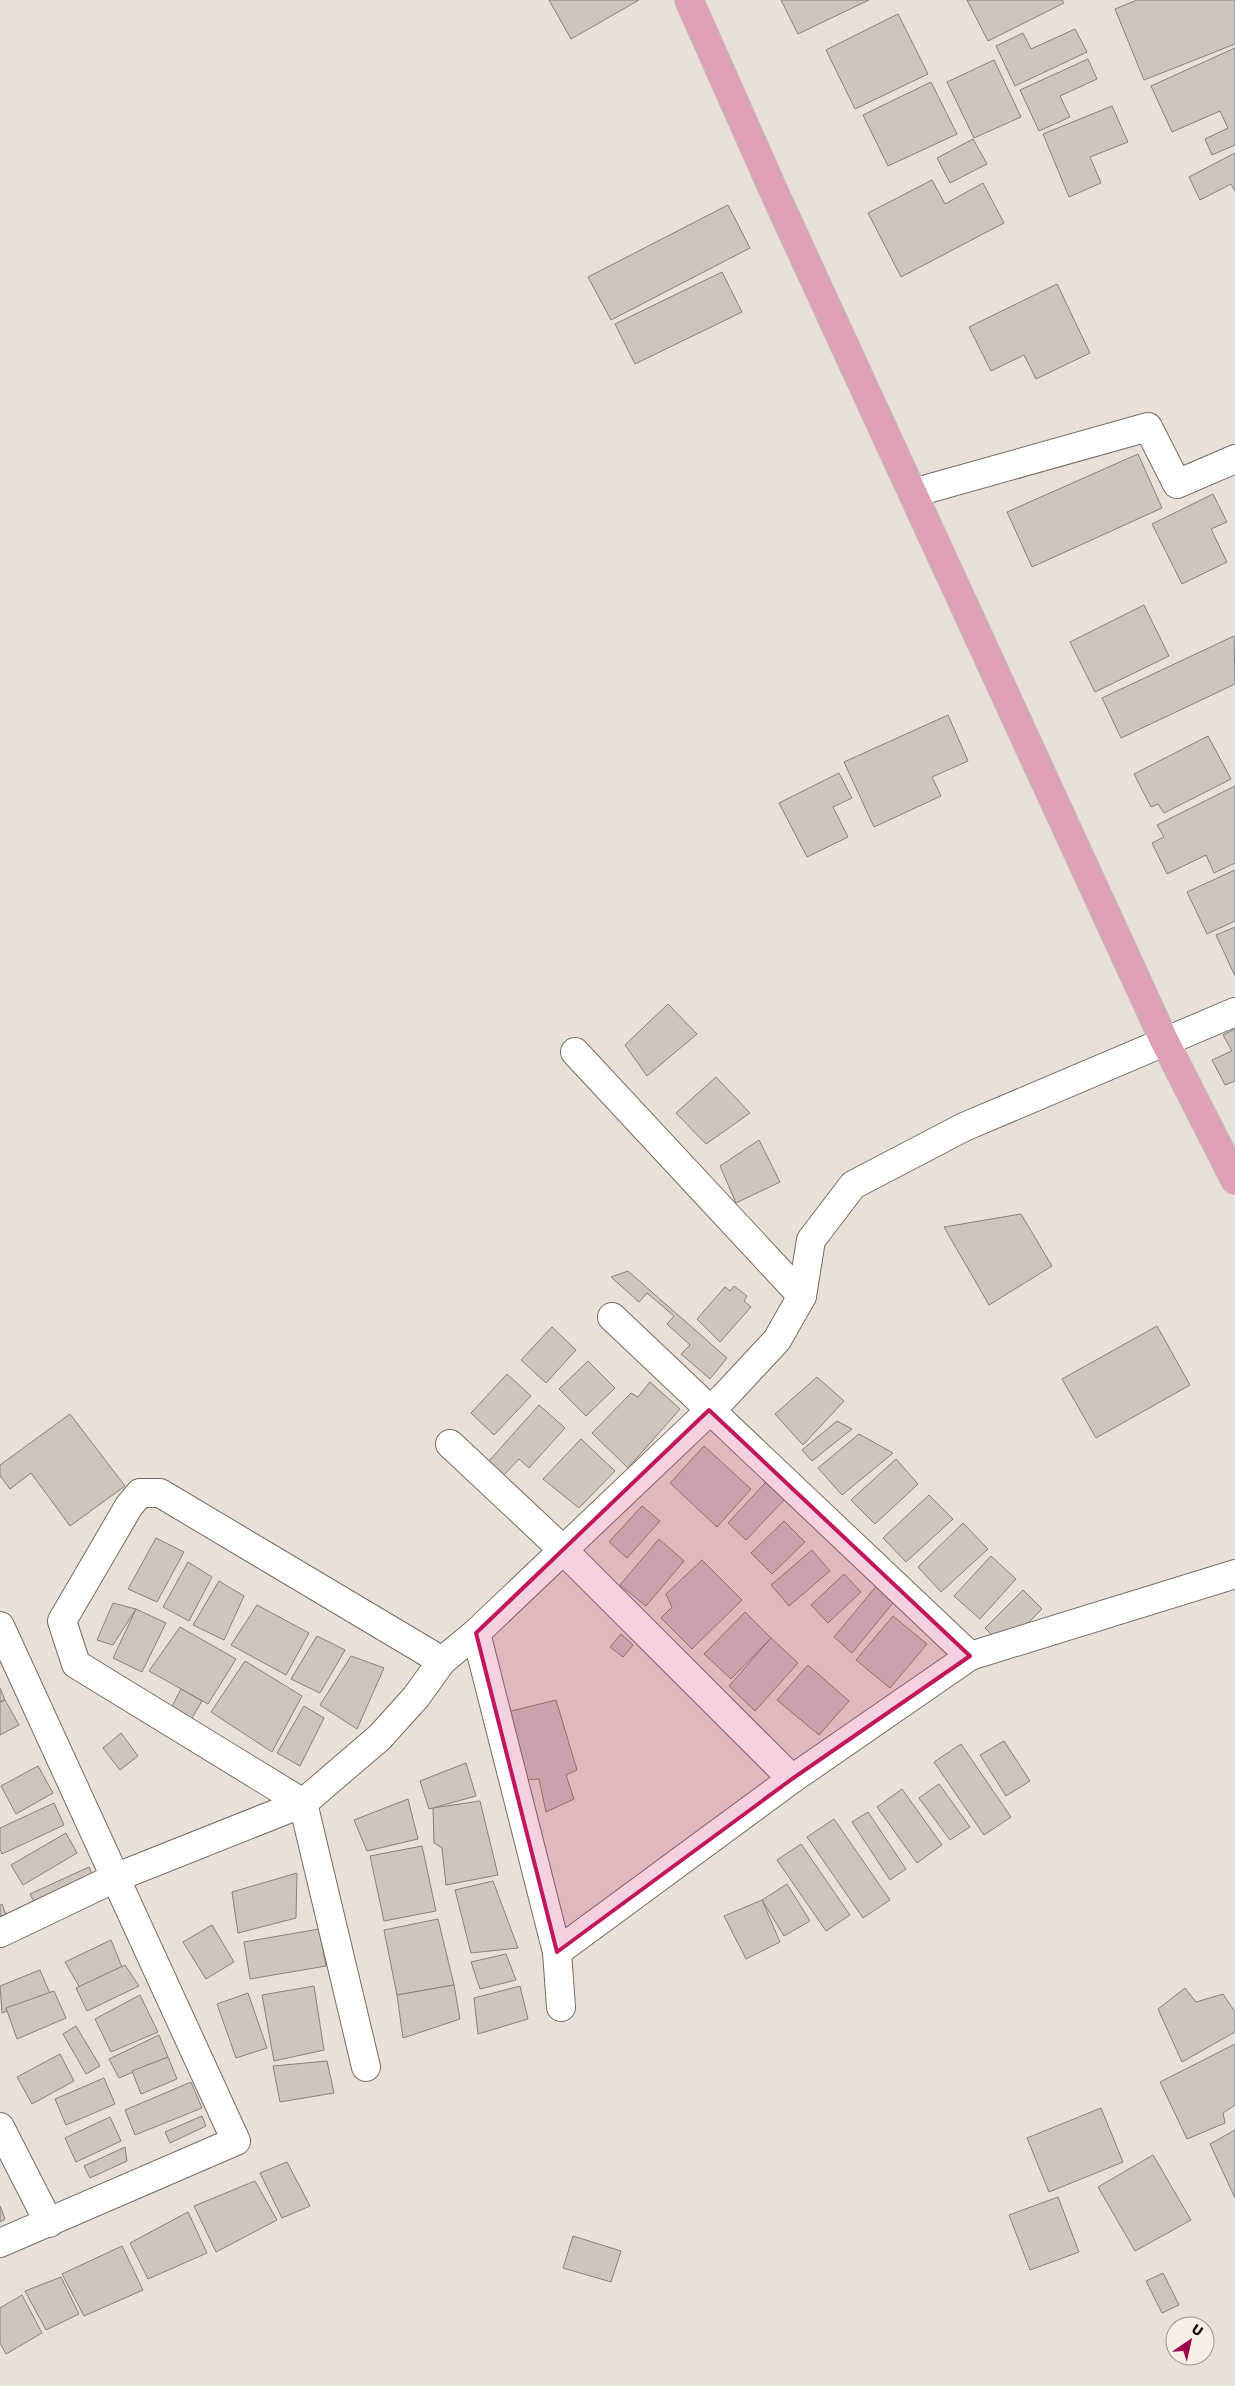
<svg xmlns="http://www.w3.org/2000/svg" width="1235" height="2386" font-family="Poppins,sans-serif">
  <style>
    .building { fill: #cec5bd; stroke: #898079 }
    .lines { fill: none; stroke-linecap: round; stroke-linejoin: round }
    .minor-casing { stroke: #756d66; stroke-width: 30 }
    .primary-casing { stroke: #c1c0c0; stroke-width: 30 }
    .minor { stroke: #fff; stroke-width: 28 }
    .primary { stroke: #dea1b3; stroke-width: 28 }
    .marked { fill: #c2185b; fill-opacity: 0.2; stroke: #c2185b; stroke-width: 4; stroke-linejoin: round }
  </style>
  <rect width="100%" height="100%" fill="#e9e0d8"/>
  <!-- building -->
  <g class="building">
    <path d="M549,0h90l-68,39z"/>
    <path d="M781,0h88l-71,34z"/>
    <path d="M967,0h95l2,3 -76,38z"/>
    <path d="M1137,0h98v44l-91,36 -29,-71z"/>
    <path d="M898,14l30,60 -73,35 -29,-59z"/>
    <path d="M1075,29l12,23 -72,34 -19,-40 27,-13 8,16z"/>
    <path d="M1235,48v97l-23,10 -7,-16 23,-11 -8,-17 -48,21 -21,-46z"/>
    <path d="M1088,59l9,20 -37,17 10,21 -31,14 -19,-41z"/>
    <path d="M994,60l27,57 -47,21 -27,-56z"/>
    <path d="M931,82l26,52 -69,32 -25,-51z"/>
    <path d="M1112,106l16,36 -38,15 11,26 -32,14 -26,-63z"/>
    <path d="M973,139l14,25 -37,19 -13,-25z"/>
    <path d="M1235,153v38l-4,-7 -31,16 -11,-23z"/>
    <path d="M932,180l13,24 38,-21 21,40 -103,54 -33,-64z"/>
    <path d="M728,205l22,43 -139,72 -23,-43z"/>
    <path d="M722,272l20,40 -107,52 -20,-40z"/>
    <path d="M1057,284l33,69 -54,26 -12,-24 -33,16 -22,-44z"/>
    <path d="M1138,454l24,54 -130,59 -25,-55z"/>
    <path d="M1213,494l14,28 -16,7 16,33 -45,22 -30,-60z"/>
    <path d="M1144,605l25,51 -74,36 -25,-50z"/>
    <path d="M1234,636l1,48 -114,54 -19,-40z"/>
    <path d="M948,715l20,46 -36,16 9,19 -67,31 -30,-65z"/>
    <path d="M1208,736l23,43 -67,34 -6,-9 -7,3 -17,-33z"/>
    <path d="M839,773l13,25 -19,9 15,30 -41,20 -28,-54z"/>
    <path d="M1235,786v77l-21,10 -8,-18 -39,19 -15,-31 12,-6 -7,-12z"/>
    <path d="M1235,870v51l-28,13 -20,-42z"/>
    <path d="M1235,927v49l-19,-41z"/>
    <path d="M668,1004l29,30 -50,42 -22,-31z"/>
    <path d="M1235,1029v52l-10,4 -13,-25 20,-9 -9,-16z"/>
    <path d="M716,1077l34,36 -44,31 -30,-31z"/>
    <path d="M759,1140l21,42 -44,21 -16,-37z"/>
    <path d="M1021,1214l31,52 -63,39 -45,-78z"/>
    <path d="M628,1271l99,87 -17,21 -29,-25 9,-9 -23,-21 7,-8 -27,-23 -8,9 -28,-25z"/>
    <path d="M734,1286l13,10 -3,5 7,6 -31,35 -23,-23 28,-32 5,4z"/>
    <path d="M1157,1326l33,59 -94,53 -34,-59z"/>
    <path d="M552,1327l24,23 -30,33 -25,-23z"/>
    <path d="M588,1361l27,27 -29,28 -27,-27z"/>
    <path d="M507,1374l24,22 -37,39 -23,-22z"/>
    <path d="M817,1377l27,24 -41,44 -28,-31z"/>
    <path d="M650,1382l30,27 -52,59 -36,-35 39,-40 7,4z"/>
    <path d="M539,1405l26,23 -36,40 -10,-9 -15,16 -15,-14z"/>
    <path d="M70,1414l55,72 -55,40 -39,-53 -21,16 -10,-13v-11z"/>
    <path d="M837,1421l15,8 -40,32 -10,-11z"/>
    <path d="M859,1434l34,19 -51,42 -24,-27z"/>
    <path d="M581,1439l34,32 -36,37 -36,-29z"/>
    <path d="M704,1446l47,43 -34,38 -47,-44z"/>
    <path d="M896,1459l22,25 -43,40 -24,-24z"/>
    <path d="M766,1482l19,17 -39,41 -18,-17z"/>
    <path d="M929,1495l24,24 -47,43 -23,-24z"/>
    <path d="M642,1506l18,15 -33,37 -18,-16z"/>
    <path d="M784,1521l21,21 -33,32 -21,-21z"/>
    <path d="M963,1523l25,26 -47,43 -23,-25z"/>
    <path d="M156,1538l28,14 -27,50 -29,-13z"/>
    <path d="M659,1539l25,22 -38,45 -26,-21z"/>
    <path d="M812,1550l18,21 -41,35 -18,-21z"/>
    <path d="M991,1556l25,23 -36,40 -26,-23z"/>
    <path d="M702,1560l40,40 -50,49 -31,-31 11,-11 -6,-13z"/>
    <path d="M188,1562l24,15 -23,44 -26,-14z"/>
    <path d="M844,1574l17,18 -33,31 -17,-18z"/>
    <path d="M219,1581l25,15 -20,44 -31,-15z"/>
    <path d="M879,1583l18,15 -45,55 -18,-16z"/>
    <path d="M1023,1590l19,19 -38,38 -19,-19z"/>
    <path d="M113,1603l23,6 -23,36 -16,-5z"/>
    <path d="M257,1605l52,28 -23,42 -55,-30z"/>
    <path d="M136,1609l30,14 -24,49 -29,-14z"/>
    <path d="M745,1612l26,26 -40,41 -27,-25z"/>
    <path d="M893,1616l34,28 -37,44 -34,-28z"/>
    <path d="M180,1627l56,32 -28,45 -59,-33z"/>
    <path d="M621,1634l12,11 -10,12 -13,-10z"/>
    <path d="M317,1636l28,14 -25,43 -29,-14z"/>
    <path d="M771,1638l27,25 -43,48 -26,-25z"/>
    <path d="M351,1656l33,12 -27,61 -37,-24z"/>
    <path d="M245,1661l57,35 -30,56 -61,-40z"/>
    <path d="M808,1665l41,36 -30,34 -42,-35z"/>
    <path d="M0,1688l5,12 -5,2z"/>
    <path d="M181,1689l21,12 -13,22 -20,-11z"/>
    <path d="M5,1700l14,25 -19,10v-33z"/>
    <path d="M556,1700l21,70 -11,5 8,24 -28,13 -7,-33 -16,1 -20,-67z"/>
    <path d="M304,1706l20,12 -24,48 -23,-13z"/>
    <path d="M121,1733l17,23 -18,14 -17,-22z"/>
    <path d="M1004,1741l26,40 -24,15 -26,-41z"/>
    <path d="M961,1744l50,73 -27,18 -50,-73z"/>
    <path d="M466,1763l10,33 -47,13 -9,-28z"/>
    <path d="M38,1766l15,27 -37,21 -15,-28z"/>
    <path d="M939,1784l31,43 -20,13 -31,-42z"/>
    <path d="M902,1789l40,56 -25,18 -40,-56z"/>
    <path d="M408,1799l10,40 -51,12 -13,-31z"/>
    <path d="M480,1801l18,74 -52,10 -4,-37 -8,-5 -1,-35z"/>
    <path d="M54,1803l10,22 -62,29 -2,-5v-21z"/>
    <path d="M868,1812l38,57 -16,11 -38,-58z"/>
    <path d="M834,1819l56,81 -27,18 -56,-81z"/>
    <path d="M66,1833l11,20 -54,32 -12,-20z"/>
    <path d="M801,1844l49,71 -24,16 -49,-71z"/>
    <path d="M422,1846l14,65 -52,10 -14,-65z"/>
    <path d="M89,1867l8,18 -58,27 -9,-18z"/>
    <path d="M297,1873l-1,45 -58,15 -6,-41z"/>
    <path d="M493,1881l25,67 -47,5 -16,-63z"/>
    <path d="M787,1884l23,37 -26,15 -22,-36z"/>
    <path d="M762,1900l18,42 -34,17 -22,-43z"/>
    <path d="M2,1904l8,22 -10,3v-24z"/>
    <path d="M438,1919l16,66 -57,10 -13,-65z"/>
    <path d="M212,1925l22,37 -28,17 -23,-37z"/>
    <path d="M319,1929l7,37 -76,13 -6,-37z"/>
    <path d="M111,1940l13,32 -41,21 -18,-31z"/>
    <path d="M506,1954l10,26 -36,9 -9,-27z"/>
    <path d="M125,1965l14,21 -52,25 -11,-23z"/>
    <path d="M40,1970l11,26 -49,17 -2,-27z"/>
    <path d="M454,1985l6,34 -57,19 -6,-43z"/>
    <path d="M314,1986l10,64 -50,11 -12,-66z"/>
    <path d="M520,1986l8,33 -50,15 -4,-36z"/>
    <path d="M1185,1988l11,14 27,-8 12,18v20l-53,30 -24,-53z"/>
    <path d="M54,1991l12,27 -49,21 -11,-31z"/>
    <path d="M248,1993l19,55 -31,10 -19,-54z"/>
    <path d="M140,1995l18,37 -47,20 -16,-33z"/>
    <path d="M76,2026l24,40 -14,8 -23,-40z"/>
    <path d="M159,2035l9,22 -49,21 -10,-19z"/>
    <path d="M1235,2044v61l-12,8 2,10 -38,16 -27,-57z"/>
    <path d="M60,2054l14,27 -42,23 -15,-27z"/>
    <path d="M168,2057l9,22 -36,15 -9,-23z"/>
    <path d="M327,2061l7,32 -54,9 -7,-36z"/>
    <path d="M104,2078l11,26 -49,21 -11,-26z"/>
    <path d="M191,2082l11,26 -67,27 -10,-25z"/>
    <path d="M1101,2108l22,54 -74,30 -22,-54z"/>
    <path d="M202,2116l4,10 -36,17 -5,-11z"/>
    <path d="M110,2117l11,24 -45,21 -11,-24z"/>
    <path d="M1235,2130v68l-25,-54z"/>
    <path d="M125,2147l2,14 -37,17 -6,-12z"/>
    <path d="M1153,2155l38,65 -56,31 -37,-64z"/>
    <path d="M287,2162l23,44 -28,12 -22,-45z"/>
    <path d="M255,2181l22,39 -61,32 -22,-46z"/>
    <path d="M1058,2197l21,55 -49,18 -21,-55z"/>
    <path d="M0,2206l5,13 -5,3z"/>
    <path d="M188,2212l19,41 -59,26 -18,-36z"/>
    <path d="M573,2236l48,15 -10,31 -48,-14z"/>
    <path d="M122,2246l21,44 -59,26 -22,-42z"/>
    <path d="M1163,2273l16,32 -17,8 -16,-32z"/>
    <path d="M61,2277l18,37 -33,16 -21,-39z"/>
    <path d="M22,2295l20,38 -36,21 -6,-11v-35z"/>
  </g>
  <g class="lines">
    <!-- minor casing -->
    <g class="minor-casing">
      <g id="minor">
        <path d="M913,493l235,-66 29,57 58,-25"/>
        <path d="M575,1052l227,244"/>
        <path d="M450,1444l113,106 229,229"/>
        <path d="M0,1626l236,515 -236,102"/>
        <path d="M476,1633l81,319 4,55"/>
        <path d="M970,1656l265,-82"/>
        <path d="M0,1933l117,-56 186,-74 77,-66 36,-40 26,-36 34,-28 248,-236 53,-57 25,-44 9,-56 42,-55 111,-58 271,-115"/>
        <path d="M557,1952l235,-173 178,-123 -358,-339"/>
        <path d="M366,2067l-63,-264 -227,-139 -14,-43 67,-115 11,-13h20l282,168"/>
        <path d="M0,2127l49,96"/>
      </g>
    </g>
    <!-- primary casing -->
    <g class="primary-casing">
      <path id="primary" d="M689,0l86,194 389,846 71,140"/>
    </g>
    <!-- minor -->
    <use href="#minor" class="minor"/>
    <!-- primary -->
    <use href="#primary" class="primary"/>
  </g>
  <!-- marked area -->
  <path class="marked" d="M709,1410l261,246 -178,123 -235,173 -81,-319z"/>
  <!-- north arrow -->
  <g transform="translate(1190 2341) rotate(34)"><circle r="24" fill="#f7eee5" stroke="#9b948e"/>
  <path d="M0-4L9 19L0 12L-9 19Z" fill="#9e0248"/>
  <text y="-8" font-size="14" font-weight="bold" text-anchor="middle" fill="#110e0b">U</text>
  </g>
</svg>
